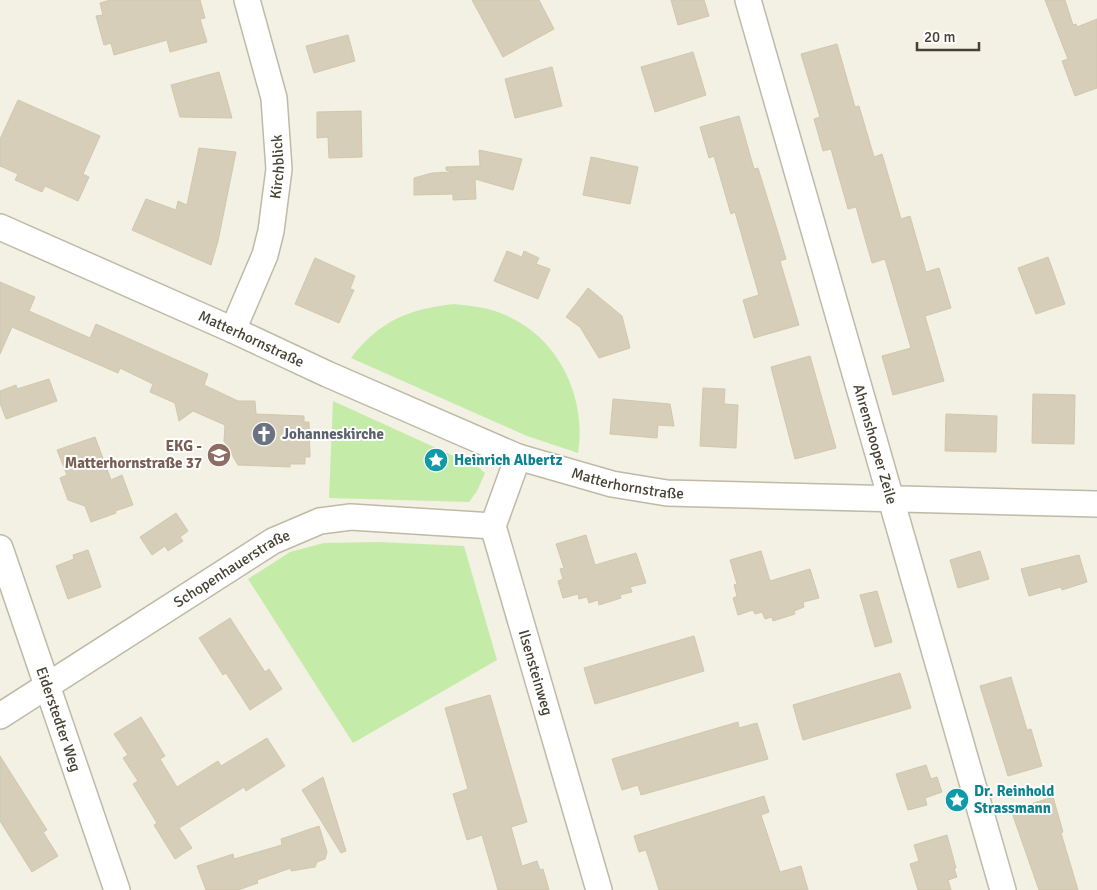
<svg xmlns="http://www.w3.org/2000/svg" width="1097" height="890" font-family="Signika,sans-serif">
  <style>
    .green { fill: #c5eba9 }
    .building { fill: #d6ceb8; stroke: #d1c7ab }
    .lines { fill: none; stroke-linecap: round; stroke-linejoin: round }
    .street-casing { stroke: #bfbaa6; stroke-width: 28 }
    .street { stroke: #fff; stroke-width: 25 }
    .labels { text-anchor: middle; stroke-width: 4; stroke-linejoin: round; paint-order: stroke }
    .street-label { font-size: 15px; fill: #464133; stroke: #fff }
    .worship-label { font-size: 15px; font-weight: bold; fill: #5b616d; stroke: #fff; text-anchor: start }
    .education-label { font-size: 15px; font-weight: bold; fill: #785e54; stroke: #fff; text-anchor: end }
    .culture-label { font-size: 15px; font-weight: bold; fill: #0d838f; stroke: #fff; text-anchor: start }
  </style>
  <rect width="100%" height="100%" fill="#f3f0e4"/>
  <!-- green -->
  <g class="green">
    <path d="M454,304c17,2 33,3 49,10 55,22 84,82 75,139l-51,-17 -176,-78c28,-37 58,-49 103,-54z"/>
    <path d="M333,401l145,66 7,6 -8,18 -8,11 -140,-4z"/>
    <path d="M379,542l85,4 33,114 -144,83 -105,-164 42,-27 34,-9z"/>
  </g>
  <!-- building -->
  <g class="building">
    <path d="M110,0h90l5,18 -5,1 7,23 -37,10 -3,-12 -53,15 -3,-12 -7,2 -8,-29 7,-1 -3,-12z"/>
    <path d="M472,0h67l15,29 -51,28z"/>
    <path d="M671,0h33l5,16 -31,9z"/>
    <path d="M1045,0h20l8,25 3,-1 1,3 20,-8v69l-22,8 -13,-35 6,-2z"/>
    <path d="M348,35l7,26 -41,12 -8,-27z"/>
    <path d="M837,44l18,63 4,-1 15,51 8,-3 19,65 9,-3 16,56 13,-4 12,40 -26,8 19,65 -51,14 -11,-39 29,-8 -26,-89 -13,4 -16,-56 -8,2 -17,-60 -8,2 -9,-32 6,-2 -19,-63z"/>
    <path d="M693,52l13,43 -51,17 -14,-45z"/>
    <path d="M552,67l10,39 -47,12 -10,-39z"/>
    <path d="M219,72l13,46 -52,-1 -9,-32z"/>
    <path d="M18,100l82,36 -17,38 6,3 -11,24 -33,-15 -3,6 -27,-12 3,-6 -18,-8v-27z"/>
    <path d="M361,111l1,46 -33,1 -1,-21 -11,1v-26z"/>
    <path d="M739,116l15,53 4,-1 18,58 10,33 -6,2 19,64 -45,13 -11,-38 16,-5 -24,-83 -4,2 -17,-58 -5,2 -9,-31z"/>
    <path d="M199,148l37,4 -18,89 -7,24 -79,-35 14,-31 30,11 2,-9 9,4z"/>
    <path d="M479,150l43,9 -9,31 -38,-11 1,20 -23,1v-6l-39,1v-17l18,-5 20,-1 -6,-2v-3l34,-1z"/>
    <path d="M591,157l47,10 -8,37 -47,-9z"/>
    <path d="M507,251l15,6 2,-6 15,7 -3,6 14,5 -12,30 -44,-18z"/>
    <path d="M1048,257l17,47 -29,10 -18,-46z"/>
    <path d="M315,258l40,18 -5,13 4,1 -15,33 -44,-19z"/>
    <path d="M0,282l35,15 -6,14 61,27 6,-14 112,50 -4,11 34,16h17l1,13 48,2v6h5l1,35h-5v7h-15v3l-52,-2 -14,-24 1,-16 -32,-14 -14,10 -4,-18 -25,-11 3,-8 -33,-16 -2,5 -106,-46 -12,27z"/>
    <path d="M588,288l34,28 8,32 -31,10 -19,-31 -14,-10z"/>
    <path d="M810,356l26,92 -41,11 -24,-92z"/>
    <path d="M49,379l8,22 -51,18 -6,-16v-12l16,-6 1,4z"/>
    <path d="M703,388l22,1 -1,15 14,1 -2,43 -36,-2z"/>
    <path d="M1033,394l42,1 -1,49 -42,-1z"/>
    <path d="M613,399l57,5 4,22 -16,-1 -1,13 -47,-4z"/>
    <path d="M946,414l51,2 -1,36 -51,-1z"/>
    <path d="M95,437l16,43 11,-5 11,30 -18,6 1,2 -25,9 -6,-16 -17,-6 -8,-22 7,-3 -10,-25z"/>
    <path d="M176,513l12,18 -8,6 3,4 -15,10 -3,-5 -13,9 -12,-18z"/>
    <path d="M586,535l9,30 41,-12 10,30 -16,4 2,5 -12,3 1,3 -22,7 -1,-5 -9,3 -2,-6 -8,2 -1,-5 -15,4 -5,-17 5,-2 -3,-10 4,-1 -8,-24z"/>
    <path d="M88,550l13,37 -33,12 -12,-33 18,-7 -1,-4z"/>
    <path d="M761,551l9,30 40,-12 9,29 -16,4 1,5 -10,4 1,3 -22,7 -1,-4 -7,2 -3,-7 -7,2 -2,-4 -15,5 -5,-17 4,-2 -3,-11 3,-1 -7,-24z"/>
    <path d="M980,551l9,28 -31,9 -8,-28z"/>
    <path d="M1079,555l8,27 -25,8 -1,-3 -32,9 -8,-27z"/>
    <path d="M877,591l15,51 -17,5 -15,-52z"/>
    <path d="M230,618l35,54 4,-3 13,20 -32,21 -24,-37 -3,2 -24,-37z"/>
    <path d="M694,636l10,35 -109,33 -11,-36z"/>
    <path d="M900,673l11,35 -108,32 -10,-35z"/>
    <path d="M1011,677l16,53 4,-1 11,37 -34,10 -28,-90z"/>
    <path d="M490,695l37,127 -16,5 11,39 15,-5 3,9 3,-1 6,21h-51l-16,-55 -15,5 -14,-46 15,-5 -23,-81z"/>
    <path d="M141,717l24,39 -5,3 17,28 41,-26 3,5 46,-28 18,28 -39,25 -2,-4 -65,41 13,20 -17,11 -21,-34 3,-2 -24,-39 5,-3 -15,-23 5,-3 -14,-21z"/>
    <path d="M738,722l1,6 18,-5 11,36 -127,36 -3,-10 -16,5 -10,-31z"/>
    <path d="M0,756l47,74 -4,2 15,24 -26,16 -32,-51z"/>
    <path d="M926,765l5,14 6,-2 5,15 -17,6 2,7 -19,5 -12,-36z"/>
    <path d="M323,777l23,74 -5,2 -39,-63z"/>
    <path d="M764,796l5,16 -8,3 19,57 21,-6 7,24h-149l-13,-40 -7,2 -5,-16z"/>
    <path d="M1053,797l10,35 -2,1 17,57h-39l-28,-80z"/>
    <path d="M319,826l8,26 -2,7 -8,3 -2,5 -24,4v-3l-34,12 1,3 -20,7h-32l-9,-24 36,-12 1,5 48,-14 -1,-6z"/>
    <path d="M947,835l9,33h-2l3,9 -9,3 3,10h-33l-8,-26 9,-3 -5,-16z"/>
  </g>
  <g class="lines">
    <!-- street casing -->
    <g class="street-casing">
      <g id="street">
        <path id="s1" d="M748,0l255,890"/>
        <path id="s2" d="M0,227l233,103 94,44 191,83 94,27 55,9 430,11"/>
        <path id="s3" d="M233,330l32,-75 6,-24 8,-62 -5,-71 -27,-98"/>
        <path id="s4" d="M518,457l-25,69 106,364"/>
        <path id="s5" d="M0,548l117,342"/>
        <path id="s6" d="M0,716l273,-175 47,-20 31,-4 142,9"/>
      </g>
    </g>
    <!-- street -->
    <use href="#street" class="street"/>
  </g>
  <!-- icons -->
  <defs>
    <g id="church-disc" transform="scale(1.25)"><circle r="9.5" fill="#6b7280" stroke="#fff"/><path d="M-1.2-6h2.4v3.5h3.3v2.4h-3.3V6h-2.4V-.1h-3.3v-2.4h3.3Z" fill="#fff"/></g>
    <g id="school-disc" transform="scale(1.25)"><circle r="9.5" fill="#8d6e63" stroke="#fff"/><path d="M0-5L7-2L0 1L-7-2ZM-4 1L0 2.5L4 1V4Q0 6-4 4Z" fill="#fff"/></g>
    <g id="sight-disc" transform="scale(1.25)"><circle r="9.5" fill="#0f9aa8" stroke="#fff"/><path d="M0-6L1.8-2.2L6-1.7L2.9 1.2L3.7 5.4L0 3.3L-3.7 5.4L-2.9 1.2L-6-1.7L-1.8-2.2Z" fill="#fff"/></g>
  </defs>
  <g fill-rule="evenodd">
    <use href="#church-disc" x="264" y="434"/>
    <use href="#school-disc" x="219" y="455"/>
    <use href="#sight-disc" x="436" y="460"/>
    <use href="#sight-disc" x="957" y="800"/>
  </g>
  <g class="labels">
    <!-- street labels -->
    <g class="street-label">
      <text dy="5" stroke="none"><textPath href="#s3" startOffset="171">Kirchblick</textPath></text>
      <text dy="5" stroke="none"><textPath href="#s2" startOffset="275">Matterhornstraße</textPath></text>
      <text dy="5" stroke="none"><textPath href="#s1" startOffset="462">Ahrenshooper Zeile</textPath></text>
      <text dy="5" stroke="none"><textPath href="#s2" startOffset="680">Matterhornstraße</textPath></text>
      <text dy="5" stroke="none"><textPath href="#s6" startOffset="275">Schopenhauerstraße</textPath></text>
      <text dy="5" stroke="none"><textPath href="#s4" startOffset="226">Ilsensteinweg</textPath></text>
      <text dy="5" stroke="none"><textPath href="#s5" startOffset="181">Eiderstedter Weg</textPath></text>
    </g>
    <!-- worship labels -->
    <g class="worship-label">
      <text x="282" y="439">Johanneskirche</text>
    </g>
    <!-- education labels -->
    <g class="education-label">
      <text x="202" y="451">EKG -<tspan x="202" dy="17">Matterhornstraße 37</tspan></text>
    </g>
    <!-- culture labels -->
    <g class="culture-label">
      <text x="454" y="465">Heinrich Albertz</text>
      <text x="974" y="796">Dr. Reinhold<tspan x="974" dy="17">Strassmann</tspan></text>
    </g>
  </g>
  <!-- scale -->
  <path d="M917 42v8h62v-8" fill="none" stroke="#464133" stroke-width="2.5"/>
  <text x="924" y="42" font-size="15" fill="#464133" stroke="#ffffff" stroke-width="4" paint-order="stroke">20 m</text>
</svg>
